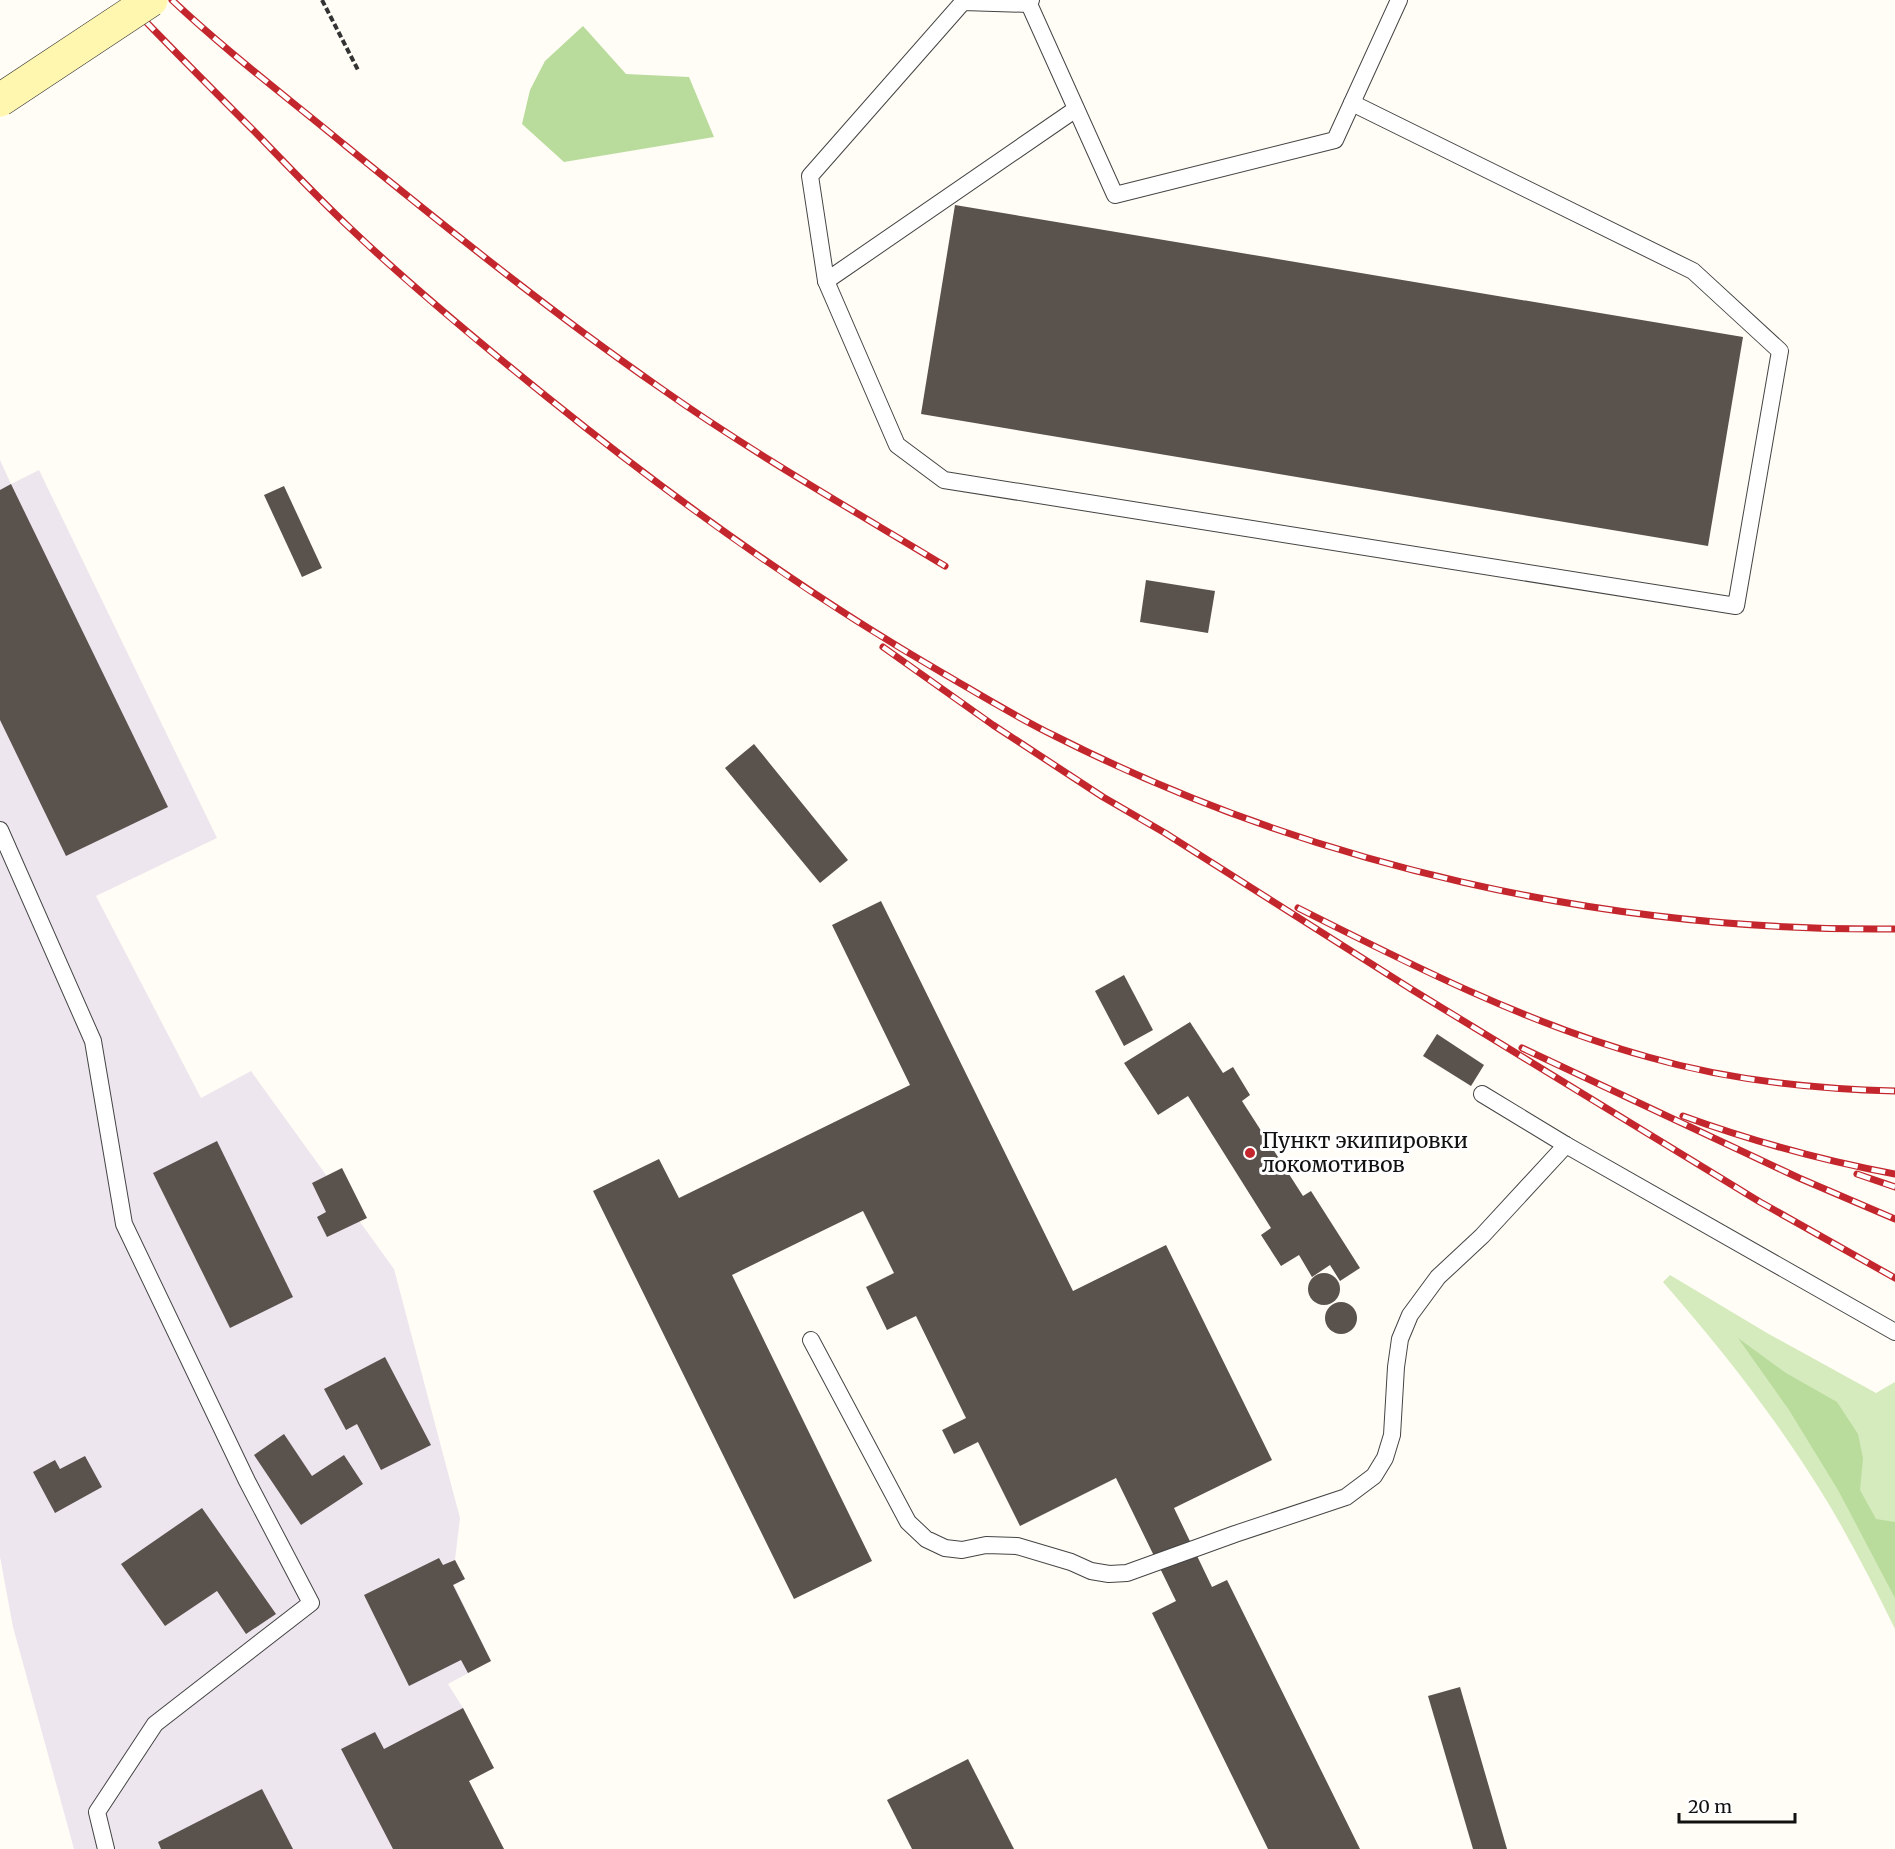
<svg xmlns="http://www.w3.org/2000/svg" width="1895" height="1849" font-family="Merriweather,serif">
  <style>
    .industrial { fill: #eee6ef }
    .green { fill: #d5ebbd }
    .forest { fill: #b9dc9c }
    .building { fill: #5a524d }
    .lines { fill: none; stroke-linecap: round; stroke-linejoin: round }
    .lane-casing { stroke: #444; stroke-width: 18 }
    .path { stroke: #333; stroke-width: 4; stroke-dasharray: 6 3; stroke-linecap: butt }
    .lane { stroke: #fff; stroke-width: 16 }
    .rail-casing { stroke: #c4262e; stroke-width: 7 }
    .rail { stroke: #fff; stroke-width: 4.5; stroke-dasharray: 14; stroke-linecap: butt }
    .secondary-bridge-casing { stroke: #333; stroke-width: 34; stroke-linecap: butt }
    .secondary-bridge { stroke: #fff6b0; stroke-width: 33 }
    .poi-dot { fill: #c4262e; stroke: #fff; stroke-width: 2 }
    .labels { text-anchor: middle; stroke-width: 6; stroke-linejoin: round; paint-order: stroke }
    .poi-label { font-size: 21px; fill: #111; stroke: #fff; text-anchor: start }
  </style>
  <rect width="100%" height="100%" fill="#fffdf5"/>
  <!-- industrial -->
  <path class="industrial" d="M0,460l11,24 28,-14 178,368 -121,58 105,202 50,-27 143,198 66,249 -5,42 10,19 -11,6 37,76 -43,23 15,24 31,60 -25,13 35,68h-430l-61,-222 -13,-70z"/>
  <!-- green -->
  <path class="green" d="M1670,1275l97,58 109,60 19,-11v247c-24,-49 -49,-98 -78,-144 -45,-72 -98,-139 -154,-203z"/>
  <!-- forest -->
  <g class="forest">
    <path d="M583,26l43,48 63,3 25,60 -150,25 -42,-38 8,-34 15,-29z"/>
    <path d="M1738,1338l48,35 51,29 21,32 5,24 -3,32 16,29 19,3v76l-57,-108 -49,-80z"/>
  </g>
  <!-- building -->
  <g class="building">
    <path d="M955,205l788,132 -35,209 -787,-132z"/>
    <path d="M11,484l157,323 -102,49 -66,-136v-230z"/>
    <path d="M284,486l38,82 -20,9 -38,-82z"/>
    <path d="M1146,580l69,11 -7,42 -68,-11z"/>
    <path d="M754,744l94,116 -28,23 -95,-115z"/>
    <path d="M881,901l192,390 93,-46 106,215 -98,48 38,79 15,-7 133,269h-92l-116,-236 24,-12 -60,-123 -96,48 -42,-84 -24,12 -12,-24 24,-12 -50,-102 -29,14 -21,-43 28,-14 -31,-62 -131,64 140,286 -78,38 -201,-408 66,-32 20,39 231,-113 -78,-160z"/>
    <path d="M1124,975l29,55 -29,16 -29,-55z"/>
    <path d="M1190,1022l33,51 10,-6 17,28 -8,6 61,95 8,-5 49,77 -20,13 -10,-16 -18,12 -13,-22 -18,11 -20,-31 10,-7 -83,-132 -30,19 -34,-52z"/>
    <path d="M1437,1034l47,31 -13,21 -48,-30z"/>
    <path d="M217,1141l76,156 -63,31 -77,-155z"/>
    <path d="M342,1168l25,50 -40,19 -10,-20 9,-5 -14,-29z"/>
    <circle cx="1324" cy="1289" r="16"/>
    <circle cx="1341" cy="1318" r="16"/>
    <path d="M385,1357l46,88 -50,25 -24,-46 -11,6 -22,-41z"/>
    <path d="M284,1434l28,42 32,-21 19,29 -62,41 -47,-70z"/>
    <path d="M85,1456l17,31 -47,26 -22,-41 22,-12 5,9z"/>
    <path d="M202,1508l74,106 -30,20 -29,-43 -52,35 -44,-62z"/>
    <path d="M439,1558l4,7 12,-5 10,19 -12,6 38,76 -23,12 -7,-13 -52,26 -45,-91z"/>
    <path d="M1460,1687l47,162h-34l-45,-153z"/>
    <path d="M463,1708l31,60 -25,13 35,68h-111l-52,-100 34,-17 9,17z"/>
    <path d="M968,1759l46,90h-102l-25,-49z"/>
    <path d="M262,1789l31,60h-132l-3,-7z"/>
  </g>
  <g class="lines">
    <!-- lane casing -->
    <g class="lane-casing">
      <g id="lane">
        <path d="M1031,0l-2,4 86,191 220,-55 64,-140"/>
        <path d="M1029,4l-66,-2 -153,174 16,105 71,164 47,35 792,126 44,-255 -87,-80 -341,-168"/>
        <path d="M826,281l250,-172"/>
        <path d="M0,830l93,211 31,183 123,257 64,122 -156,121 -58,88 9,37"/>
        <path d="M1482,1094l84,51 329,187"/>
        <path d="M811,1340l97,182 18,17 19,9 17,2 24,-5 31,1 54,16 20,9 18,3 18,-1 108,-39 111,-37 28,-21 11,-18 7,-23 4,-68 4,-28 10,-24 28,-38 44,-41 84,-91"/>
      </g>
    </g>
    <!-- path -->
    <path class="path" d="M322,0l36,70"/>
    <!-- lane -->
    <use href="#lane" class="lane"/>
    <!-- rail casing -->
    <g class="rail-casing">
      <g id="rail">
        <path d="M125,0c43,45 87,89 131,133 31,32 62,65 95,96 62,59 129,114 196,168 128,103 257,196 399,278 36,21 72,43 109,61 257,130 552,196 840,193"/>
        <path d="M172,0c55,52 116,98 174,146 102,83 205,166 313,241 92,65 190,121 286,179"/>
        <path d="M883,647l110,78 110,72 62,36 246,156 349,213 135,76"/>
        <path d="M1298,908c111,56 230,116 350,149 80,23 164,32 247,34"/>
        <path d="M1522,1048l277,130 96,41"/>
        <path d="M1683,1116c69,25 141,45 212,58"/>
        <path d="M1857,1174l38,13"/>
      </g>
    </g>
    <!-- rail -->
    <use href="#rail" class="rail"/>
    <!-- secondary-bridge casing -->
    <g class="secondary-bridge-casing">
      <path id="secondary-bridge" d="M0,100l151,-100"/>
    </g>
    <!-- secondary-bridge -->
    <use href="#secondary-bridge" class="secondary-bridge"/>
  </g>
  <!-- markers -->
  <circle class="poi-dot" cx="1250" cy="1153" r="6"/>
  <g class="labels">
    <!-- poi labels -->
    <g class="poi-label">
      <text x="1262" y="1148">Пункт экипировки<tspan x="1262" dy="24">локомотивов</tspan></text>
    </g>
  </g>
  <!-- scale -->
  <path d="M1679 1813v9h116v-9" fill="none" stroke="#111111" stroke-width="3"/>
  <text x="1688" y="1813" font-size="18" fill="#111111" stroke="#ffffff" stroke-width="4.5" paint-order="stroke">20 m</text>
</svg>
